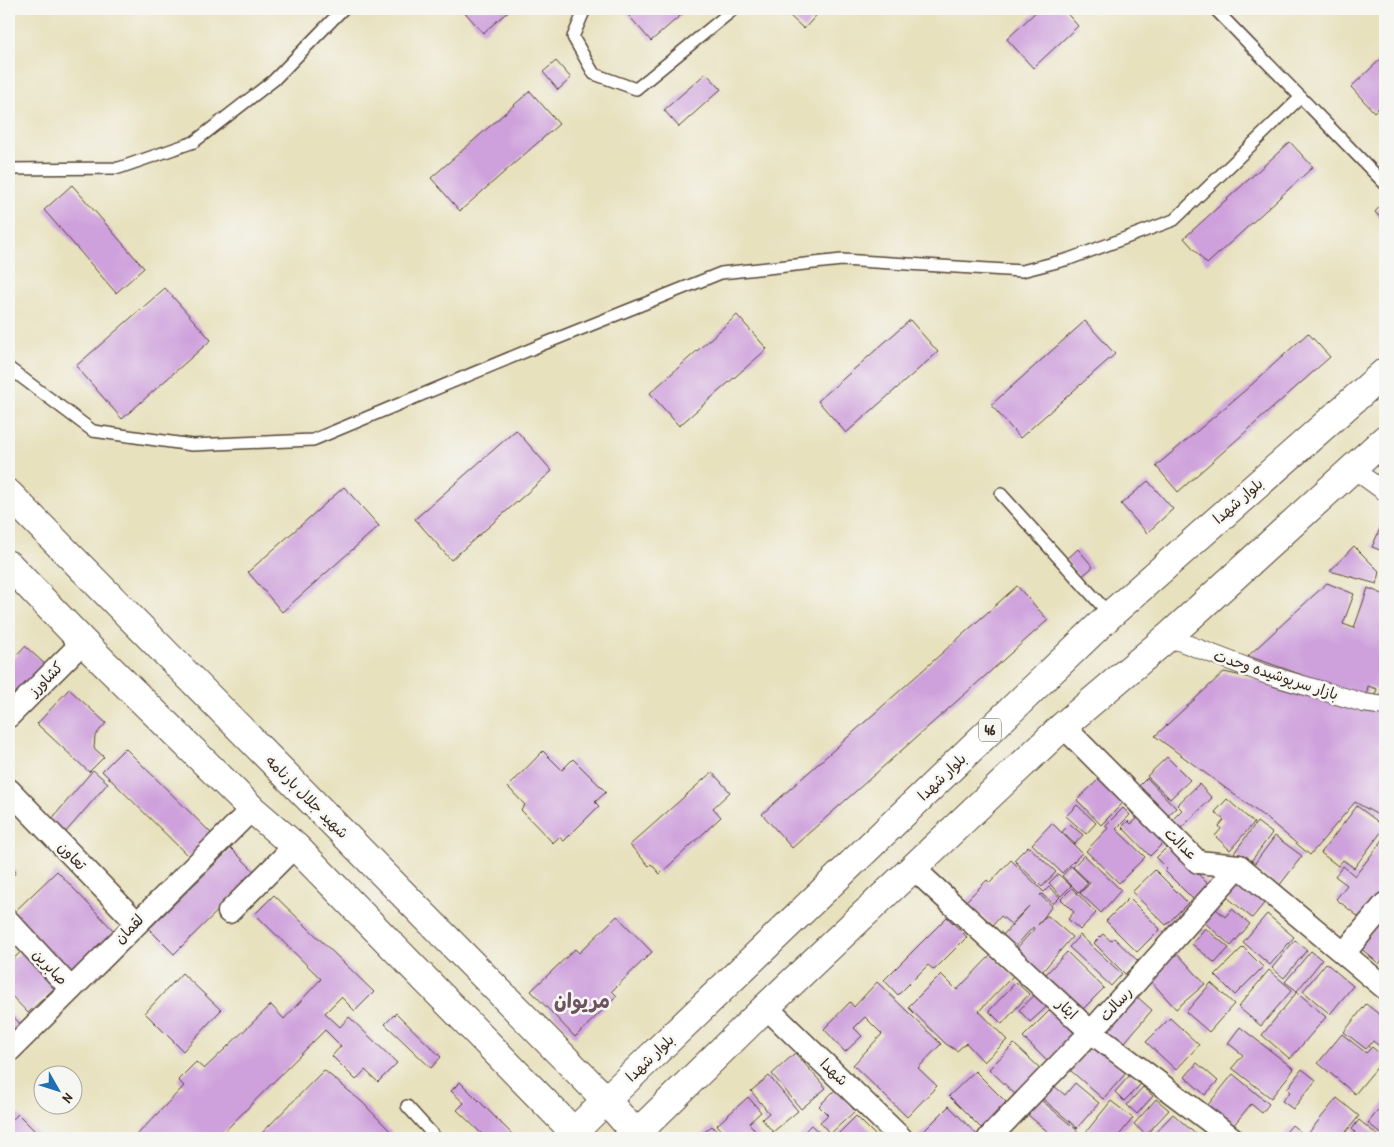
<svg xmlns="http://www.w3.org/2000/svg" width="1394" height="1147" font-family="'Patrick Hand','Playpen Sans Arabic',sans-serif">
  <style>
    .building { fill: #cea0dc }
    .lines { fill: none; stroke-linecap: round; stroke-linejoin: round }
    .service-casing { stroke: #554536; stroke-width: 14 }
    .pedestrian-casing { stroke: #554536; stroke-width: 20 }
    .minor-casing { stroke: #554536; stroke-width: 25 }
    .tertiary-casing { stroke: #554536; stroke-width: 30 }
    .primary-casing { stroke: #554536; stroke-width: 30 }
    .service { stroke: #fff; stroke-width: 11 }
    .pedestrian { stroke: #fff; stroke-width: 18 }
    .minor { stroke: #fff; stroke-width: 22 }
    .tertiary { stroke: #fff; stroke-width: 28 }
    .primary { stroke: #fff; stroke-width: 28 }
    .labels { text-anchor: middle; stroke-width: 5; stroke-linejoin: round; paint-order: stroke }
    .shield { fill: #f6f6f2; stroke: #73675e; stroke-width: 1 }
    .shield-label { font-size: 14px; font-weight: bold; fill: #3b2a1e }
    .street-label { font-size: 15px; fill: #3b2a1e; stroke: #f6f6f2 }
    .district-label { font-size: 20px; font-weight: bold; fill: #6e5360; stroke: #f6f6f2 }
  </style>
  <rect width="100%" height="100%" fill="#f6f6f2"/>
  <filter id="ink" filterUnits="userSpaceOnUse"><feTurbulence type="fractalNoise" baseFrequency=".02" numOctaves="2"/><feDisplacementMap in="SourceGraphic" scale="10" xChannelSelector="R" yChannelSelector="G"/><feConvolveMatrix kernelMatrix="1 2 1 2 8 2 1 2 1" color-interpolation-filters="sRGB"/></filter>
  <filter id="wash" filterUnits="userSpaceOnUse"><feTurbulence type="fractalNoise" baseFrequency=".0096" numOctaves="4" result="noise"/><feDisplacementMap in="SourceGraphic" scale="20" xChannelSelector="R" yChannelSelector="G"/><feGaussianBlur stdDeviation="1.12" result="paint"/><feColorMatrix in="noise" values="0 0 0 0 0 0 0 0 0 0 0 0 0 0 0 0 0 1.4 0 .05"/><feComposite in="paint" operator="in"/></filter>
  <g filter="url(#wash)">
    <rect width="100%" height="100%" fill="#e8e1be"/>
    <g id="blocks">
      <!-- building -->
      <g class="building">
        <path d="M462,9h49l-28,24z"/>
        <path d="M623,9h65l-37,32z"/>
        <path d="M794,9h28l-18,20 -15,-14z"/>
        <path d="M1039,9h24l15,17 -45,42 -26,-29z"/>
        <path d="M1385,55v47l-11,10 -23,-25z"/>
        <path d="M556,61l15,17 -13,12 -15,-18z"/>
        <path d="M706,73l15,16 -42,38 -15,-17z"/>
        <path d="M530,91l29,33 -99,87 -29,-33z"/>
        <path d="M1290,142l23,25 -106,97 -23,-26z"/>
        <path d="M72,185l72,83 -28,25 -72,-83z"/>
        <path d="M1382,204l3,3v16l-10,-11z"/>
        <path d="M165,288l46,52 -89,79 -46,-53z"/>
        <path d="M737,315l30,34 -88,77 -29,-33z"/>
        <path d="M910,320l28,32 -92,81 -28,-32z"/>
        <path d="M1085,321l30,33 -95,84 -29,-33z"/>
        <path d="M1308,333l22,24 -152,135 -22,-26 93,-79z"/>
        <path d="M516,430l36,41 -101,89 -36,-41z"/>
        <path d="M1148,481l25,28 -26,24 -26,-29z"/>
        <path d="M344,487l35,39 -97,86 -34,-40z"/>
        <path d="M1385,517v35l-13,-5z"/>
        <path d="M1354,546l26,26 -3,12 -47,-13z"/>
        <path d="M1078,549l15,18 -13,11 -14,-18z"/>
        <path d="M1327,583l27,11 -11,30 11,4 14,-40 17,7v96l-5,8 -6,-2 3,-8 -9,-3 -2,11 -118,-41z"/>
        <path d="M1017,586l31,34 -256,228 -30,-34z"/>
        <path d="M25,646l22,20 -30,31 -8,-8v-26z"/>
        <path d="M1224,672l112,25 49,17v105l-30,-17 -45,53 -40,-34 -115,-85z"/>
        <path d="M69,689l37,34 -11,13 -1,12 10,9 -15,15 -52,-48z"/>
        <path d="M125,748l87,86 -23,23 -87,-86z"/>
        <path d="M543,751l19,19 11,-11 33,33 -11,10 4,4 -35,35 -5,-4 -6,6 -32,-33 4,-5 -17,-18z"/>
        <path d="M1167,757l23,23 -20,19 -23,-23z"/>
        <path d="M93,770l15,13 -43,50 -15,-12z"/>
        <path d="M712,772l18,20 -17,16 8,9 -61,57 -9,-10 -2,2 -19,-21z"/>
        <path d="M1147,778l29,30 -13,12 -29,-29z"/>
        <path d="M1099,779l24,24 -22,22 -24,-25z"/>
        <path d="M1199,784l13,14 -33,32 -8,-9 11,-11 -5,-5z"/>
        <path d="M1227,799l27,24 -24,27 -15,-14 6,-7 -2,-3 5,-6 -9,-8z"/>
        <path d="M1077,805l19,18 -10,11 -20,-18z"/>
        <path d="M1357,806l28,21 -31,41 -11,-8 -5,6 -17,-13z"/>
        <path d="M1133,807l33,33 -16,16 -28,-29 6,-6 3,3 6,-5 -7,-8z"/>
        <path d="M1123,808l7,7 -14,14 29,28 -26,26 -33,-32 22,-23 -3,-2z"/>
        <path d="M1257,822l15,11 -23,31 -15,-11z"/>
        <path d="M1052,823l30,30 -20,20 -30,-29z"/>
        <path d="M1070,824l13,11 -8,9 -13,-12z"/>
        <path d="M1275,836l27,20 -23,30 -27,-19z"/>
        <path d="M1385,837v59l-20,26 -29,-23 11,-14 -12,-9 8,-10 12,10z"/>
        <path d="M1169,845l40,40 -15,15 -29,-29 2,-2 -11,-11z"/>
        <path d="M1028,846l28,26 -14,15 -28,-27z"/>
        <path d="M231,848l25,25 -82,81 -25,-25z"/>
        <path d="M1084,855l37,35 -20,23 -21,-20 10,-10 -17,-16z"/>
        <path d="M1011,860l33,32 5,-5 11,10 -7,7 -11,-10 -2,1 12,11 -14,19 8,-9h2l24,21 -30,35 -26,-23 18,-20 -1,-2 -18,20 -12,-12 26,-29 -18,18 -10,-8 -8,9 -28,-23 22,-22 3,3z"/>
        <path d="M9,866l7,6 -7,8z"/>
        <path d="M1071,866l17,17 -9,10 -17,-17z"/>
        <path d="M1155,870l33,33 -22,22 -34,-33z"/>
        <path d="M57,871l58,61 -43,47 -62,-63z"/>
        <path d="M1058,874l13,12 -10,10 -12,-13z"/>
        <path d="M1241,880l25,21 -14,17 -25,-21z"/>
        <path d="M1072,888l24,25 -16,17 -12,-11 6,-7 -13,-13z"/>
        <path d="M274,895l100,97 -19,19 -14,-14 -16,16 15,14 9,-10 48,46 -19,19 -13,-12 -9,10 -24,-24 9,-10 -16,-16 -107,108h-84l50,-52 -6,-6 18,-18 8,7 67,-64 13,14 37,-40 -66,-65z"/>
        <path d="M1129,898l31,31 -23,23 -31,-31z"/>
        <path d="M1216,909l9,8 7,-8 18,15 -19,22 -27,-24z"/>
        <path d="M1267,914l27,23 -24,28 -27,-23z"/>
        <path d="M617,916l35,36 -40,39 5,5 -42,41 -44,-46 44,-42 4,4z"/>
        <path d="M947,917l20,20 -33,33 -6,-5 -30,30 -14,-15z"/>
        <path d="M1385,919v37l-6,8 -22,-19z"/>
        <path d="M1205,928l24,20 -14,15 -23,-19z"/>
        <path d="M1103,934l8,7 3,-3 24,23 -13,13 -31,-31z"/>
        <path d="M1080,935l42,39 -11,12 -42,-39z"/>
        <path d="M1295,940l12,10 -23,28 -12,-10z"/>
        <path d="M28,945l34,36 -34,32 -19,-20v-30z"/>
        <path d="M1243,947l20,20 -28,28 -20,-20z"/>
        <path d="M1311,951l11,9 -25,31 -12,-9z"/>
        <path d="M1067,952l37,36 -24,24 -36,-36z"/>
        <path d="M1177,953l28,31 -29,25 -28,-31z"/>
        <path d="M991,955l22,21 -34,35 28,29 -23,22 -18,-19 -9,8 -11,-7 -38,-37 33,-33 16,16z"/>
        <path d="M1326,963l27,23 -23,28 -27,-23z"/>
        <path d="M1269,970l23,20 -31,36 -23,-19z"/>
        <path d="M182,973l39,37 -38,41 -38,-38z"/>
        <path d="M877,982l64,62 -23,24 19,18 -30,31 -54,-52 29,-31 -17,-17 -11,11 8,8 -17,16 -21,-23 26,-27 4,5z"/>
        <path d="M1016,982l13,12 -27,30 -13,-13z"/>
        <path d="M1211,983l23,21 -25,28 -23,-20z"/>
        <path d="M1039,991l12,12 -21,19 -11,-12z"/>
        <path d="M1297,992l29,25 -36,42 -28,-24z"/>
        <path d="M1134,994l18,16 -32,38 -18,-16z"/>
        <path d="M1366,1004l19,15v32l-12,-10 -7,8 -22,-17z"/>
        <path d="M1053,1007l25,24 -30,31 -25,-25z"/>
        <path d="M9,1012l13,14 -13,14z"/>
        <path d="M396,1013l45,44 -10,11 -46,-44z"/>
        <path d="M1170,1018l29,27 -23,25 -30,-28z"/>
        <path d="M1240,1027l54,42 -23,29 -39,-30 11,-13 -15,-12z"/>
        <path d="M1342,1034l24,19 6,-6 13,11 -30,36 -37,-31z"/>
        <path d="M1014,1044l28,26 -25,26 -28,-27z"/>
        <path d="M1093,1044l33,29 -23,26 -33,-29z"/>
        <path d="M795,1053l31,35 -25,21 -29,-35z"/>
        <path d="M1197,1063l21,18 -13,14 -20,-18z"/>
        <path d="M1302,1069l14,11 -23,29 -11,-8 8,-9 -3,-3z"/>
        <path d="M324,1070l38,32 35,36h-140z"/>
        <path d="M975,1071l31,31 -25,26 -32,-32z"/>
        <path d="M1131,1074l10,10 -17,17 -9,-9z"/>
        <path d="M1233,1074l36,30 -7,9 -11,-9 -18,22 -26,-20z"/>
        <path d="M769,1076l29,35 -25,21 -11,-13 7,-6 -18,-22z"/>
        <path d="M460,1082l56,56h-30l-29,-28 7,-7 -13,-12z"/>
        <path d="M1075,1083l24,20 -22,25 -34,-29 11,-13 11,9z"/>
        <path d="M1143,1087l10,9 -16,18 -10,-9z"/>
        <path d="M836,1089l19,22 -25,23 -10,-12 8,-7 -9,-9z"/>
        <path d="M748,1097l13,15 -12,11 11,14 -31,1 -12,-13z"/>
        <path d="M1337,1098l22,18 -18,22h-30l-4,-3z"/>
        <path d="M1040,1099l46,39h-31l-28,-24z"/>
        <path d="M1156,1099l13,11 -23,25 -12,-11z"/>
        <path d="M1111,1101l22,17 -16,20h-23l-8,-6z"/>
        <path d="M1385,1102v35l-17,-14z"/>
        <path d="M949,1106l30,31 -60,1 -1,-1z"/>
        <path d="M18,1114l24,24h-33v-15z"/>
        <path d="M1173,1114l27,24h-50z"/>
        <path d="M856,1116l22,22h-37l-3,-4z"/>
        <path d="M1359,1120l22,18h-31l5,-6 -3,-3z"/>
        <path d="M811,1125l14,13h-27z"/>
        <path d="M1292,1125l16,13h-27z"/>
        <path d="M712,1126l11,12h-26z"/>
      </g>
    </g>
  </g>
  <g filter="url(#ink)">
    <use href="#blocks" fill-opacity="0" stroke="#554536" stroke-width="1"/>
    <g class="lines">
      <!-- service casing -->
      <g class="service-casing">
        <g id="service">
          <path d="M585,9l-12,28 21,37 42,15 98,-80"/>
          <path d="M1215,9l170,175"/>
          <path d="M9,169l110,-1 75,-26 80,-62 69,-71"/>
          <path d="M9,368l84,63 99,14 121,-5 228,-95 180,-72 121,-13 180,11 47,-12 105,-39 127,-123"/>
          <path d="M1001,494l109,121"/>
          <path d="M407,1106l29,32"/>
        </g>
      </g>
      <!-- pedestrian casing -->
      <g class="pedestrian-casing">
        <g id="pedestrian">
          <path d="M1352,468l33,24"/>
          <path d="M1168,637l97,37 99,29 21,3"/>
        </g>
      </g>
      <!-- minor casing -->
      <g class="minor-casing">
        <g id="minor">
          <path d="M9,716l74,-74"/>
          <path d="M1063,726l135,136 41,4 146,122"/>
          <path d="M9,790l127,132"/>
          <path d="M912,867l179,165 141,106"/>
          <path d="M229,912l66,-66"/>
          <path d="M9,922l62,67"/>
          <path d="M1345,952l40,-48"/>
          <path d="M766,1007l135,131"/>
          <path d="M9,1051l243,-242"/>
          <path d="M989,1138l102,-106 148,-166"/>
        </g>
      </g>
      <!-- tertiary casing -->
      <g class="tertiary-casing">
        <g id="tertiary">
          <path d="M9,494l597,606"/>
          <path d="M9,565l74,77 169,167 43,37 279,286 -6,6"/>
        </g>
      </g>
      <!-- primary casing -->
      <g class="primary-casing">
        <g id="primary">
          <path d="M606,1100l30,34"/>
          <path d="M580,1138l-6,-6 32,-32 504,-485 275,-243"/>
          <path d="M632,1138l134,-131 297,-281 105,-89 217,-198"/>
        </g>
      </g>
      <!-- service -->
      <use href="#service" class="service"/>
      <!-- pedestrian -->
      <use href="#pedestrian" class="pedestrian"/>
      <!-- minor -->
      <use href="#minor" class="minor"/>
      <!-- tertiary -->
      <use href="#tertiary" class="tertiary"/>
      <!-- primary -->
      <use href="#primary" class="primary"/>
    </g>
  </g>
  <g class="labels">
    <!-- shield labels -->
    <rect class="shield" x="979" y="718.5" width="22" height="23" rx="4"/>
    <g class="shield-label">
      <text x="990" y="735">46</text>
    </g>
    <!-- street labels -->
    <g class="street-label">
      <text transform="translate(1238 501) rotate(-41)" y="5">بلوار شهدا</text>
      <text transform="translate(1276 675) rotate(18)" y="5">بازار سرپوشیده وحدت</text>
      <text transform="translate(46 679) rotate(-45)" y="5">کشاورز</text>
      <text transform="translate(942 777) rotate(-44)" y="5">بلوار شهدا</text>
      <text transform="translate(307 797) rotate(45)" y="5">شهید جلال بارنامه</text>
      <text transform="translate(1181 844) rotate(44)" y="5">عدالت</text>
      <text transform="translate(72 856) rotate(46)" y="5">تعاون</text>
      <text transform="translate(129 929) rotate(-45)" y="5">لقمان</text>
      <text transform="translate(50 967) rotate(47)" y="5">صابرین</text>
      <text transform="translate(1116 1004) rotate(-48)" y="5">رسالت</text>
      <text transform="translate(1067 1009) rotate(43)" y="5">ایثار</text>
      <text transform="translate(650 1058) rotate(-44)" y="5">بلوار شهدا</text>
      <text transform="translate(834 1072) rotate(44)" y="5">شهدا</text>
    </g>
    <!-- district labels -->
    <g class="district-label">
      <text x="582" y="1008">مریوان</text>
    </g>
  </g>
  <!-- margin -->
  <rect width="1394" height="1147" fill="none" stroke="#f6f6f2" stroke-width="30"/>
  <!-- north arrow -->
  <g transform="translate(58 1090) rotate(129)"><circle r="24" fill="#f6f6f2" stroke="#aba49d"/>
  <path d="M0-4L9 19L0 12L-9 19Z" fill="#1f6fb2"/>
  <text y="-8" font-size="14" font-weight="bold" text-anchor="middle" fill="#3b2a1e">N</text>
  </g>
</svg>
